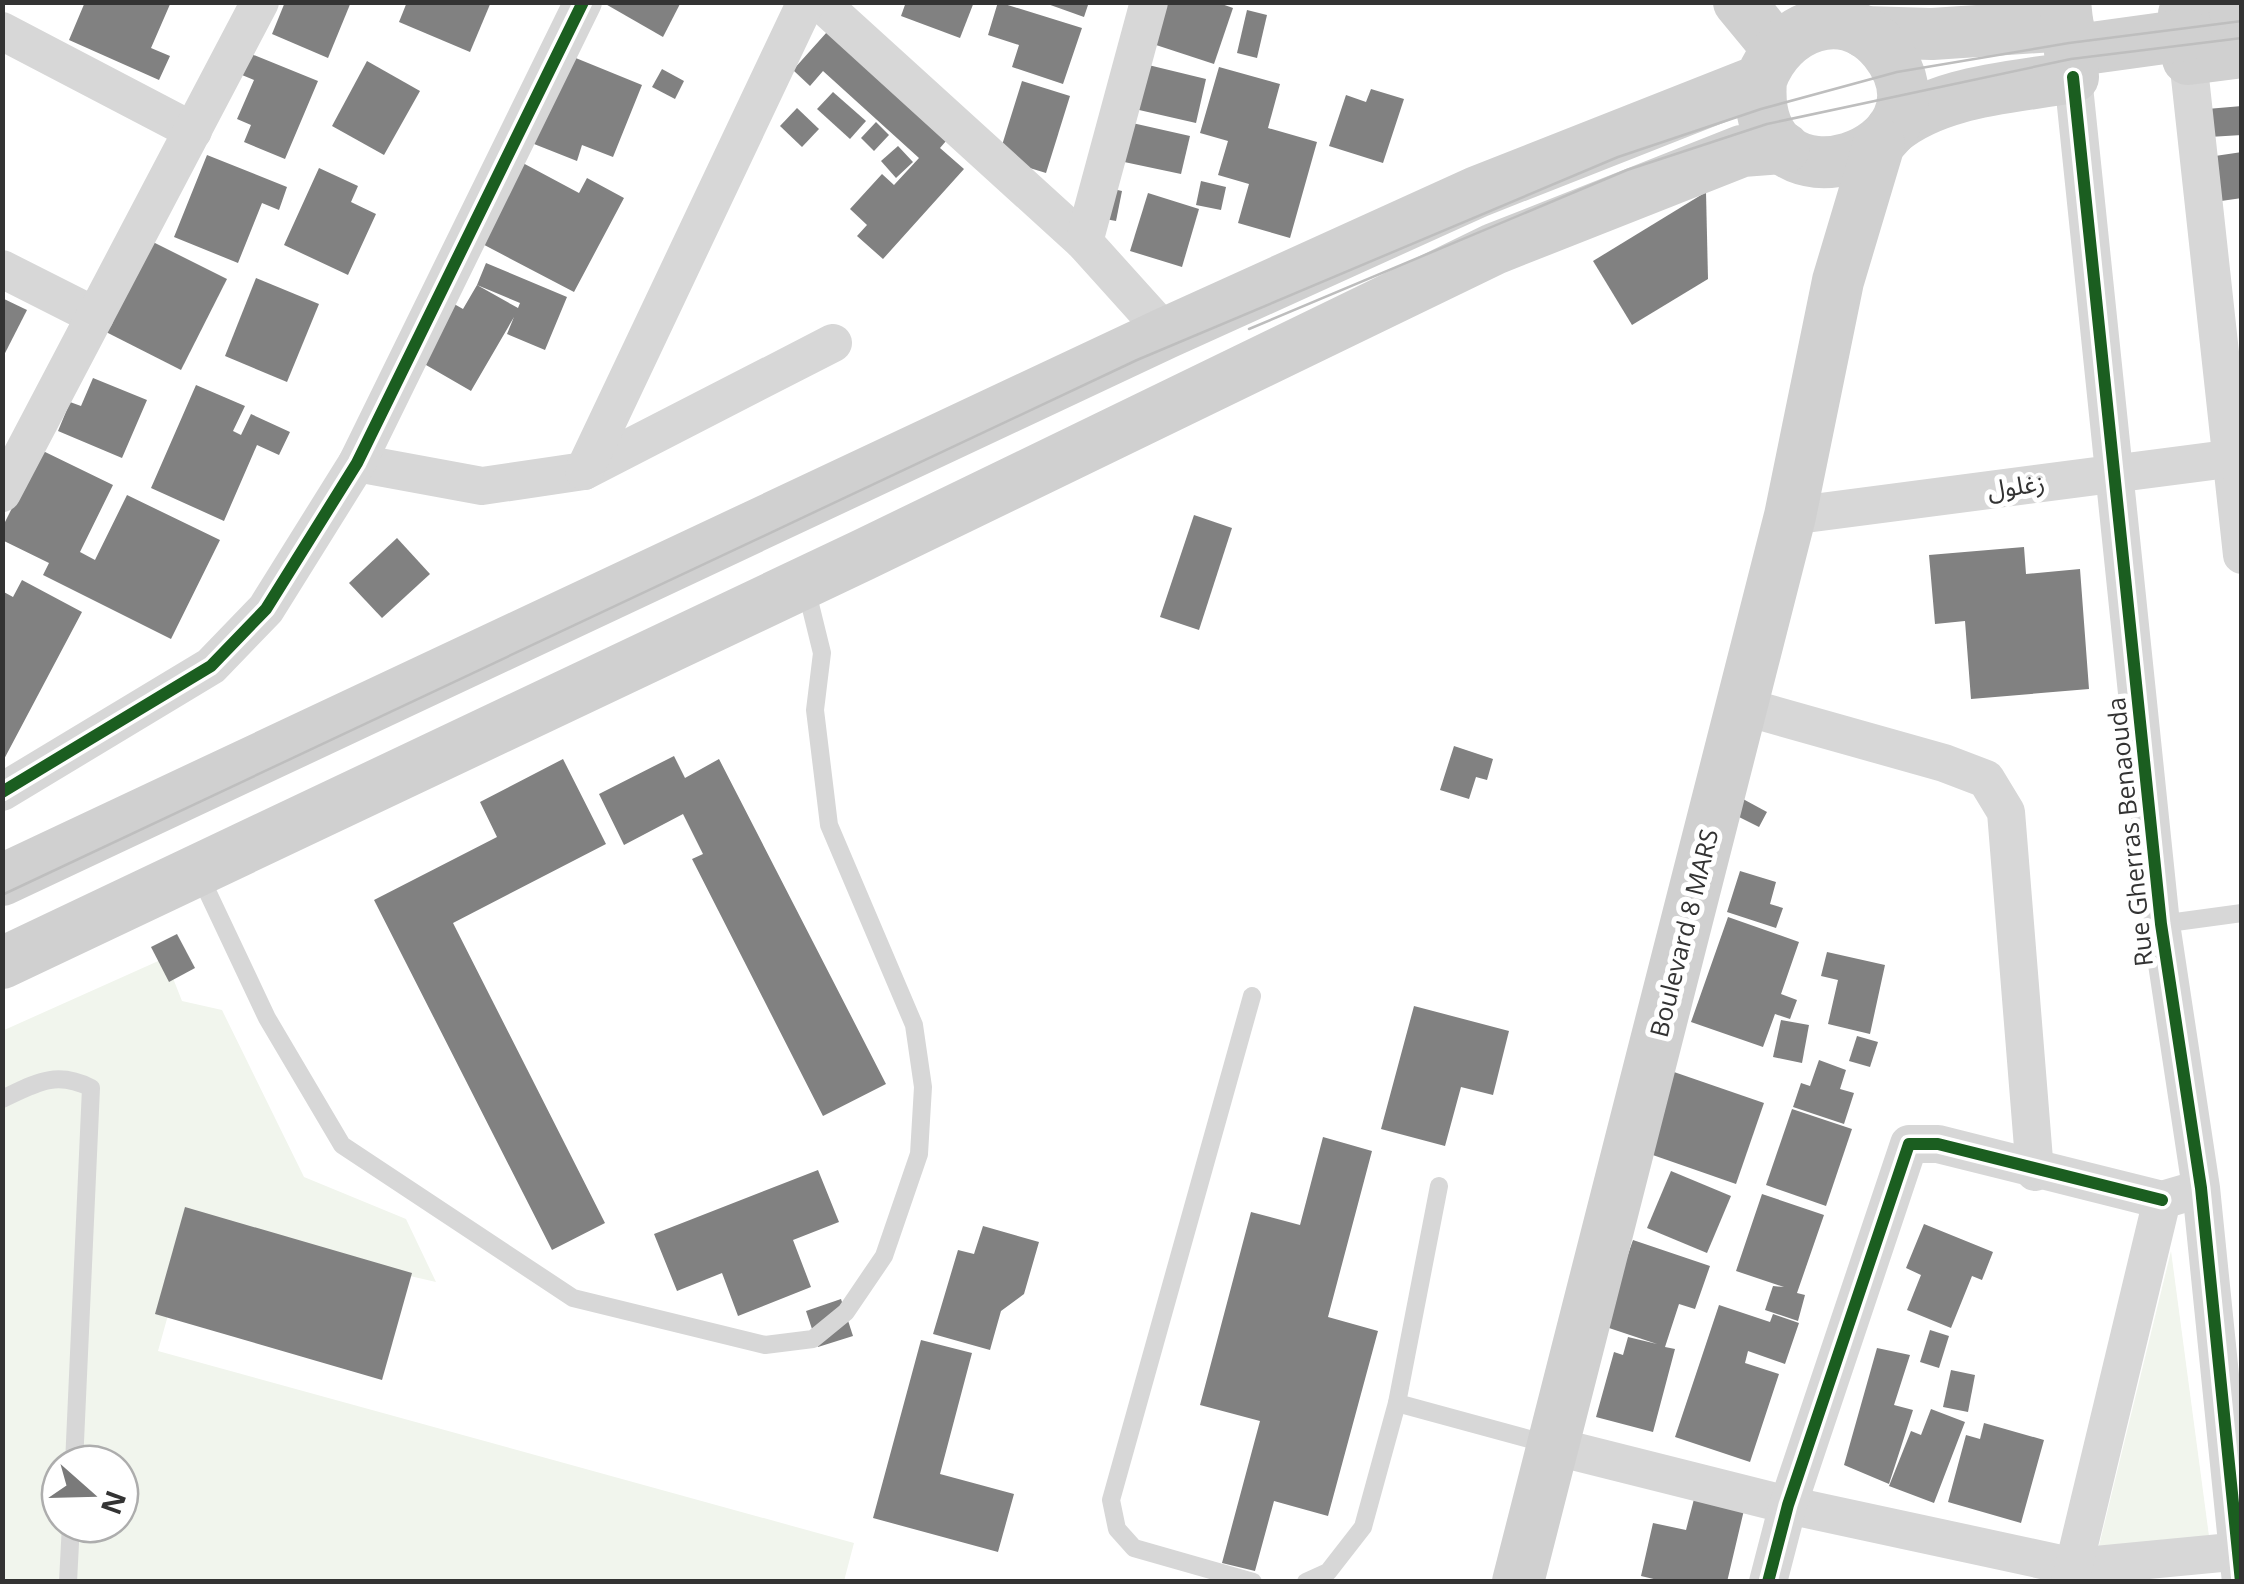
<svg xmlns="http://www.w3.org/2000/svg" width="2244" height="1584" font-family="'Open Sans','Noto Sans Arabic',sans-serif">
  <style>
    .green { fill: #f1f5ed; fill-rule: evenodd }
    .building { fill: #818181 }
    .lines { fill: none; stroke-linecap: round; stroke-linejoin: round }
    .lane { stroke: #d7d7d7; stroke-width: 18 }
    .street { stroke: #d7d7d7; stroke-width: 38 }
    .secondary { stroke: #d0d0d0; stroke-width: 52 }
    .tram { stroke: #bebebe; stroke-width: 2.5 }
    .cycleway-casing { stroke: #fff; stroke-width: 19 }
    .cycleway { stroke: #1b5e20; stroke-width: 12 }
    .labels { text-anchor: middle; stroke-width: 10; stroke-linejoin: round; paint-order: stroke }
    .street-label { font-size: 25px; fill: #333; stroke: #fff }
  </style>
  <rect width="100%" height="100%" fill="#fff"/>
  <!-- green -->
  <g class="green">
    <path d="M165,958l17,43 40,9 82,167 102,42 30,63 -243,-56 -35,125 696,192 -10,38h-841l-1,-550zM60,1464h60v60h-60z"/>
    <path d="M2171,1251l40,300 -114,3z"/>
  </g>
  <!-- building -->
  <g class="building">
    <path d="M85,2h86l-20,46 19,8 -11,24 -90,-40z"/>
    <path d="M285,2h66l-23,56 -56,-24z"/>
    <path d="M407,2h84l-21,50 -71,-30z"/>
    <path d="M602,2h79l-18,35z"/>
    <path d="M906,2h68l-14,36 -59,-22z"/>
    <path d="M998,2l84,26 -19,56 -51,-17 7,-22 -31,-10z"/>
    <path d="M1042,2h47l-5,15z"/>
    <path d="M1167,2h49l17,6 -19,56 -61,-20z"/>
    <path d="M1247,10l20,5 -10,43 -20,-5z"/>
    <path d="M827,32l119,109 -6,7 24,21 -81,90 -26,-23 10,-11 -17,-16 32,-35 12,11 25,-27 -96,-87 -13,15 -17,-16z"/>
    <path d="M239,49l79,32 -33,78 -41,-17 7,-17 -14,-6 17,-39 -24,-10z"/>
    <path d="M561,52l81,33 -29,72 -31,-12 -5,16 -48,-19z"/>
    <path d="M367,61l53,30 -36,64 -52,-29z"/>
    <path d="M1136,62l70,17 -10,44 -70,-16z"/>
    <path d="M1219,67l61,17 -12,44 49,14 -27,96 -52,-15 11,-39 -31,-9 10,-34 -28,-8z"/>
    <path d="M662,69l22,12 -9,18 -23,-12z"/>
    <path d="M1022,81l48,15 -24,77 -48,-15z"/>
    <path d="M1371,89l33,10 -21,64 -54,-17 17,-51 20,7z"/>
    <path d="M833,92l33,29 -16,18 -33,-30z"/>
    <path d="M2242,106v29l-33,2 -2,-28z"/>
    <path d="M797,108l22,21 -17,18 -22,-21z"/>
    <path d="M1119,120l71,16 -9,38 -71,-15z"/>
    <path d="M876,122l13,13 -15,16 -13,-13z"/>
    <path d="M898,146l15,16 -17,16 -15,-17z"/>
    <path d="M2242,152v46l-21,3 -6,-45z"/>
    <path d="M207,155l80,32 -8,23 -17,-7 -24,60 -64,-26z"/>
    <path d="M521,162l58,31 8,-15 37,20 -50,94 -103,-54z"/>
    <path d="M319,168l39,18 -7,16 25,12 -28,61 -64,-30z"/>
    <path d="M1201,181l25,6 -5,23 -25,-5z"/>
    <path d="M1095,185l27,6 -6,30 -27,-5z"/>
    <path d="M1706,192l2,87 -76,46 -39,-64z"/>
    <path d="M1148,193l51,16 -17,58 -52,-16z"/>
    <path d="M151,241l76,38 -46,91 -75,-38z"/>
    <path d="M486,263l81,34 -22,53 -38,-16 7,-17 -43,74 -64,-37 33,-58 23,13 14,-24 41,23 2,-5 -43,-18z"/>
    <path d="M256,278l63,26 -32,78 -62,-26z"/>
    <path d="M2,298l25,12 -25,49z"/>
    <path d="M93,378l54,22 -25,58 -64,-27 12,-29 11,4z"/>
    <path d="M196,385l49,21 -12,25 8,4 10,-21 39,18 -11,23 -22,-10 -33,76 -73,-33z"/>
    <path d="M41,450l72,35 -33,67 15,8 32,-65 93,45 -49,99 -128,-64 6,-12 -47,-23v-12z"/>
    <path d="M1194,515l38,13 -33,102 -39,-13z"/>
    <path d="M397,538l33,36 -48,44 -33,-35z"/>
    <path d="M2024,547l2,27 54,-5 9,120 -118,10 -6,-78 -30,3 -6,-69z"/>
    <path d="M22,580l60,32 -80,151v-172l11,6z"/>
    <path d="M1454,746l39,13 -6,21 -11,-3 -7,22 -29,-9z"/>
    <path d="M674,756l11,22 34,-19 167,325 -63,32 -131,-257 11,-5 -20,-40 -59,31 -25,-51z"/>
    <path d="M563,759l43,85 -153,79 152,300 -53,27 -178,-350 123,-63 -17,-35z"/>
    <path d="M1743,799l24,13 -8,15 -24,-12z"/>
    <path d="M1740,871l36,11 -6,22 13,4 -7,20 -49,-16z"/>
    <path d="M1728,917l71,25 -18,52 16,6 -7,19 -15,-5 -12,33 -72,-25z"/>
    <path d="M177,934l18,34 -26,14 -18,-35z"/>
    <path d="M1827,952l58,13 -15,69 -42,-10 10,-44 -17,-4z"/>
    <path d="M1414,1006l95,25 -16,64 -32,-8 -16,59 -64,-17z"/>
    <path d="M1781,1020l28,5 -7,38 -29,-6z"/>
    <path d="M1857,1036l21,6 -8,25 -21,-6z"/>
    <path d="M1819,1060l27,10 -6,19 14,4 -10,31 -51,-17 8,-24 9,3z"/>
    <path d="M1674,1072l90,31 -28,81 -89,-31z"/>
    <path d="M1792,1109l60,20 -26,77 -60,-21z"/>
    <path d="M1323,1137l49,14 -44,166 50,14 -50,185 -54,-15 -19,70 -33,-8 38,-142 -60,-16 51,-193 49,13z"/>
    <path d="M818,1170l21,52 -46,18 18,47 -73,29 -16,-43 -45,18 -23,-57z"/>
    <path d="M1671,1171l60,25 -24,57 -60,-25z"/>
    <path d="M1762,1194l62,21 -27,78 8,2 -7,26 -33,-11 8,-24 11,1 -48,-16z"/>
    <path d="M185,1207l227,66 -30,107 -227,-66z"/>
    <path d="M1924,1224l69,28 -11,28 -10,-4 -21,52 -44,-18 14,-35 -15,-7z"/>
    <path d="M983,1226l56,16 -15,52 -23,17 -11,39 -57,-16 25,-84 16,4z"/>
    <path d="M1633,1240l77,26 -15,43 -16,-5 -14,43 10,2 -22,83 -57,-15 18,-65 9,3 5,-18 29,7 -54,-18z"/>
    <path d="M841,1299l12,37 -35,11 -12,-36z"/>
    <path d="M1719,1305l51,17 3,-8 26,9 -14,41 -37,-13 -3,12 34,11 -29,88 -75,-25z"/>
    <path d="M1930,1330l19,6 -10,32 -19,-6z"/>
    <path d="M921,1340l51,13 -32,121 74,20 -16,58 -125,-34z"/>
    <path d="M1877,1348l33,7 -16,50 19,5 -24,74 -45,-19z"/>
    <path d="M1951,1370l24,5 -7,37 -25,-5z"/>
    <path d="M1931,1409l34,13 -31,81 -45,-17 22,-55 10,4z"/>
    <path d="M1984,1423l60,17 -23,83 -73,-21 18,-67 14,4z"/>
    <path d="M1694,1499l50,11 -17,72h-61l-25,-6 12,-53 33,7z"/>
  </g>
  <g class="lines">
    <!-- lane -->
    <g class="lane">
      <path d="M200,876l67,142 75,127 231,153 192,47 48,-6 33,-27 38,-56 35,-102 4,-67 -9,-62 -85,-200 -14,-115 7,-57 -16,-65"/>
      <path d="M2161,924l81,-11"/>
      <path d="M1252,996l-141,504 6,29 17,19 119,34"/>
      <path d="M2,1099c34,-16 54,-29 89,-11l-17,376"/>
      <path d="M1397,1403l154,42"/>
      <path d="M68,1582l3,-58"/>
      <path d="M1306,1582l22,-10 35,-45 34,-124 42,-217"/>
    </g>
    <!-- street -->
    <g class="street">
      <path d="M820,2l264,240 82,91"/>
      <path d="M2,31l191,100"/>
      <path d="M2188,59l54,496"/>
      <path d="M2073,77l88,847 40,264 40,394"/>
      <path d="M1084,242l65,-240"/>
      <path d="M2,269l93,47"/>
      <path d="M357,463l125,23 102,-15 249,-128"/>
      <path d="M584,471l222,-469"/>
      <path d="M2,493l258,-491"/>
      <path d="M1790,516l452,-59"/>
      <path d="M1742,706l202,57 42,16 20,33 29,360"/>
      <path d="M2,792l209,-126 55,-57 91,-146 226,-461"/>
      <path d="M1553,1446l235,59 287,62 167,-16"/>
      <path d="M1768,1582l20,-77 121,-361h29l224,56"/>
      <path d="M2070,1582l92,-382 24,-7"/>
    </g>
    <!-- secondary -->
    <g class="secondary">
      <path d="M1739,2l38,46"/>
      <path d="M2184,14l58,-6"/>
      <path d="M2184,19l4,40 54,-7"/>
      <path d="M1864,32l68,2 136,-9"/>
      <path d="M2070,51l116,-16"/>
      <path d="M1891,130c49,-40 121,-42 182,-53l-8,-75"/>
      <path d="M2,880l1164,-547 311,-141 284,-112c19,-54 83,-80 124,-30 81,103 -136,176 -124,30"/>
      <path d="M2,963l861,-408 631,-306 248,-98 42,-3"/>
      <path d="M1518,1582l272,-1066 48,-235 41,-137"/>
    </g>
    <!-- tram -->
    <g class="tram">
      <path d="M1249,329l378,-159 140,-46 304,-65 171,-21"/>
      <path d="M2,895l1135,-535 481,-203 143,-48 136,-37 172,-29 173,-22"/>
    </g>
    <!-- cycleway casing -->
    <g class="cycleway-casing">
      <g id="cycleway">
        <path d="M2073,77l88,847 40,264 40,394"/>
        <path d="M2,792l209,-126 55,-57 91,-146 226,-461"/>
        <path d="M1768,1582l20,-77 121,-361h29l224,56"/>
      </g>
    </g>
    <!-- cycleway -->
    <use href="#cycleway" class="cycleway"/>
  </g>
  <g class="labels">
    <!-- street labels -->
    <g class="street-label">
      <text transform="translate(2016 486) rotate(-8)" y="9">زغلول</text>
      <text transform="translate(2130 832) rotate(-96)" y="9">Rue Gherras Benaouda</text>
      <text transform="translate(1684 933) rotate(-76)" y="9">Boulevard 8 MARS</text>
    </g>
  </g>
  <!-- border -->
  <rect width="2244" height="1584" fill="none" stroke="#333333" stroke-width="10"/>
  <!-- north arrow -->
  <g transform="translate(90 1494) rotate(110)"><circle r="48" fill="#ffffff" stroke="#adadad" stroke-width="2.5"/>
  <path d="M0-8L18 38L0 25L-18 38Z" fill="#7a7a7a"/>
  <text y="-15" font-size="28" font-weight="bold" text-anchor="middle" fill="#333333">N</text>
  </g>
</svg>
